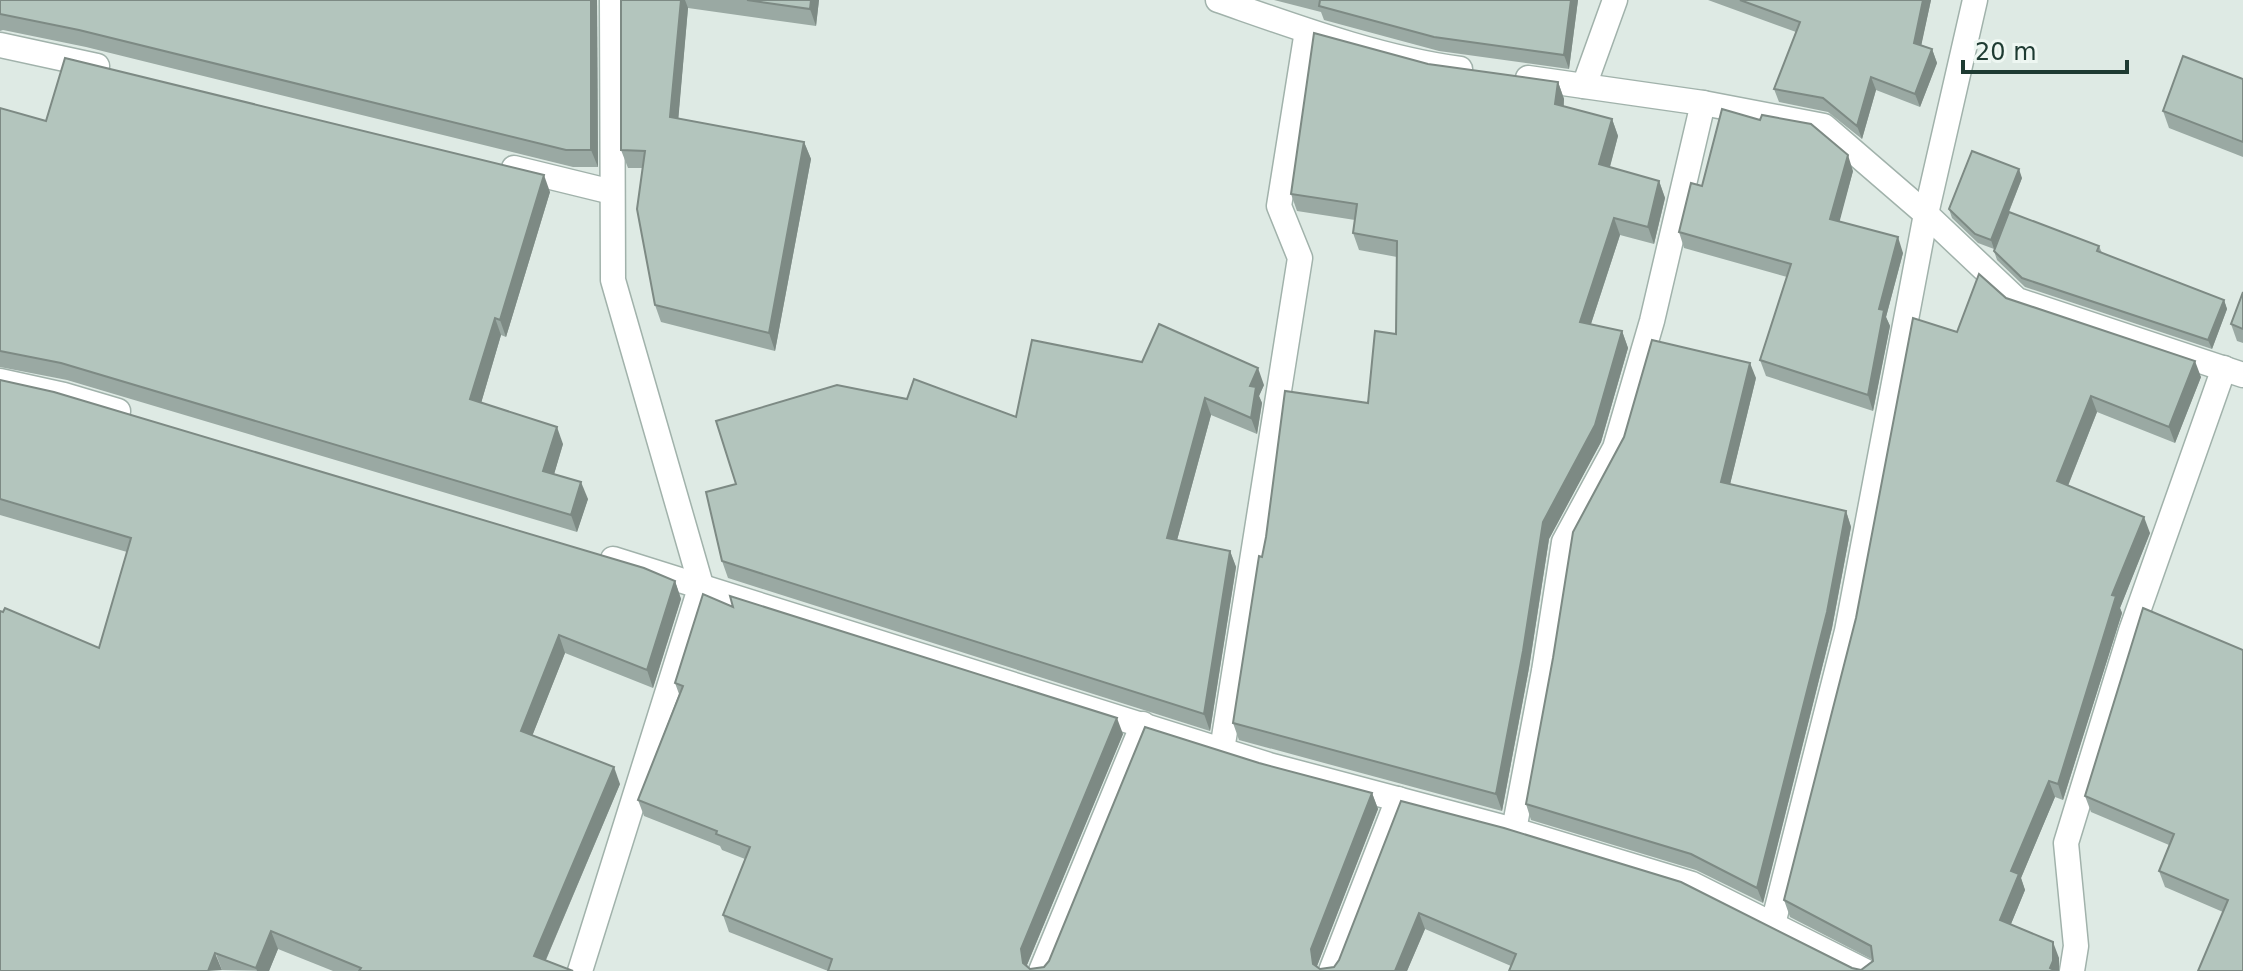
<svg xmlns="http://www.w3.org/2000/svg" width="2243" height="971" font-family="'DejaVu Sans',sans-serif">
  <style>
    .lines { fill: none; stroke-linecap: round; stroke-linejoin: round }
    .street-casing { stroke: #a1b2ab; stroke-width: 27 }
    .street { stroke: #fff; stroke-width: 24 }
    .wall { fill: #9aa9a3 }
    .shaded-wall { fill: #7d8a84 }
    .building { fill: #b3c5bd; stroke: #7d8a84; stroke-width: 2 }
  </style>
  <rect width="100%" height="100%" fill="#deeae4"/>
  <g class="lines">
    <!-- street casing -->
    <g class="street-casing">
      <g id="street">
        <path d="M1218,0c78,27 161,58 242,69"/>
        <path d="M0,45l97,21"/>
        <path d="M1528,78l175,25 121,23 102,88 91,86 226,75"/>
        <path d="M1584,86l31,-86"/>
        <path d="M514,168l98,24"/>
        <path d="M0,381l64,14 54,16"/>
        <path d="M613,559l656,206 245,65 178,54 173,87"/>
        <path d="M1222,750l78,-492 -21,-52 28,-175"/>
        <path d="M1514,830l30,-159 20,-129 51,-94 37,-127 51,-218"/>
        <path d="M1773,924l74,-293 79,-417 49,-214"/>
        <path d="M580,971l121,-386 -88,-305 -1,-280"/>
        <path d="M1041,971l102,-247"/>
        <path d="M1331,971l67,-172"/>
        <path d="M2072,971l4,-25 -10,-103 65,-212 93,-263"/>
      </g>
    </g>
    <!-- street -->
    <use href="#street" class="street"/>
  </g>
  <!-- wall -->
  <g class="wall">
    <path d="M0,0h597l1,167h-25l-487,-120 -83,-17 -3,1z"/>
    <path d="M621,0h198l-3,26 -128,-18 -10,111 126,23 7,17 -36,192 -114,-29 -6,-17 -12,-137h-15l-7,-18z"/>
    <path d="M1274,0h304l-9,69 -130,-18 -115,-31 -3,-8z"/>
    <path d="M1708,0h223l-10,45 11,4 5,14 -17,44 -44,-17 -14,49 -34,-27 -49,-10 -5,-13 22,-57z"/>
    <path d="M1428,64l130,18 6,17v7l48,13 6,17 -8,31 49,14 6,17 -11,46 -34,-9 -29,89 31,7 6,17 -27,94 -52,97 -20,129 -27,143 -263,-71 -6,-17 29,-166 106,-154 28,-69 1,-77 -38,-7 -6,-17 2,-13 -58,-9 -6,-17z"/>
    <path d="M2243,79v78l-74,-29 -6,-17z"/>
    <path d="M0,108l46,13 504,71 -44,145 -5,-2 -20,68 82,41 -9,30 34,25 -11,33 -510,-152 -67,-13z"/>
    <path d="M1853,171l-14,50 64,32 -17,64 4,9 -17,85 -107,-35 -6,-16 27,-83 -103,-29 -5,-16 23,-46z"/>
    <path d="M2022,178l-13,34 90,34 3,7 122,47 3,9 -15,40 -187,-62 -28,-27 -3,-9v-2l-16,-6 -26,-25 -3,-9z"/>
    <path d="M2243,292v51l-6,-2 -6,-17z"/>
    <path d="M2006,298l195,79 -26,66 -78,-31 -29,74 82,47 -30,75 2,5 -59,187 -8,-3 -34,81 4,12 -14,34 48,34v13h-550l2,-5 -86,-37 -18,42h-579l-99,-39 -6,-17 22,-56 -23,-9 -2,-4 -76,-30 -6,-16 41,-106 -4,-11 58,-76 390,127 -96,231 3,4 14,-2 215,-204 113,30 6,16 -61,157 3,3 14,-2 5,-7 62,-159 451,167 9,2 12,-10 -83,-43 -6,-17 173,-568z"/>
    <path d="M1756,378l-26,106 116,27 5,16 -19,101 -69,275 -67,-33 -165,-50 -5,-16z"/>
    <path d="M0,380l675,201 6,18 -28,89 -88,-35 -33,83 88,48 -74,176 27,11h-240l-55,-22 -9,22 -47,-1 -123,-322 28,-96 -127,-37z"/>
    <path d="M1264,385l-5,11 3,7 -5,31 -46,-19 -34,125 53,11 6,16 -26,164 -482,-153 -6,-17 14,-77 171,-85 109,18z"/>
    <path d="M2243,650v321l-20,-59 -58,-25 -6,-16 10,-26 -78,-33 -6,-16z"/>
  </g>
  <!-- shaded-wall -->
  <g class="shaded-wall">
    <path d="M591,0h6l1,167 -7,-17z"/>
    <path d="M681,0h4l3,8 -11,126 -7,-17z"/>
    <path d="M811,0h8l-3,26 -6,-17z"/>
    <path d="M1571,0h7l-9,69 -5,-14z"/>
    <path d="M1923,0h8l-12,56 -5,-13z"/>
    <path d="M1932,49l5,14 -17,44 -5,-13z"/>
    <path d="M1871,77l5,13 -14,49 -5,-13z"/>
    <path d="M1558,82l6,17 -2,22 -7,-17z"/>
    <path d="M1612,119l6,17 -12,45 -7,-17z"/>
    <path d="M804,142l7,17 -36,192 -6,-18z"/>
    <path d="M1848,155l5,16 -17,64 -6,-16z"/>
    <path d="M2019,169l3,9 -28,71 -3,-9z"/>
    <path d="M544,175l6,17 -44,145 -6,-17z"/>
    <path d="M1659,181l6,17 -11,46 -6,-17z"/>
    <path d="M1614,218l6,17 -34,104 -6,-17z"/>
    <path d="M1898,237l5,16 -17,64 4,9 -17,85 -5,-16 11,-86z"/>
    <path d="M2224,300l3,9 -15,40 -4,-9z"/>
    <path d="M495,318l6,17 -24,82 -7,-18z"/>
    <path d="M1622,331l6,17 -27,94 -52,97 -20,129 -27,143 -6,-17 47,-272z"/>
    <path d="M2195,361l6,16 -26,66 -6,-16z"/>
    <path d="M1750,363l6,15 -29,119 -6,-15z"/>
    <path d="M1258,368l6,17 -5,11 3,7 -5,31 -6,-16 -1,-32z"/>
    <path d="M2091,396l6,16 -34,86 -6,-17z"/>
    <path d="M1205,398l6,17 -38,140 -6,-17z"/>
    <path d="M557,427l6,17 -13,44 -7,-17z"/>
    <path d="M581,482l7,17 -11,33 -6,-17z"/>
    <path d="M1846,511l5,16 -19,101 -69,275 -6,-15z"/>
    <path d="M2144,517l6,16 -30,75 2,5 -59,187 -5,-16 54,-189z"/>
    <path d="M1230,551l6,16 -26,164 -6,-17z"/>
    <path d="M675,581l6,18 -28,89 -6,-18z"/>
    <path d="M559,635l6,18 -38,96 -6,-18z"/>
    <path d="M1117,718l6,16 -96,231 1,6 -5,-8 -2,-14z"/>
    <path d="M614,767l6,17 -79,187 -7,-15z"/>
    <path d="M2049,781l6,16 -34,81 4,12 -19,46 -6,-16 11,-49z"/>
    <path d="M1372,793l6,16 -61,157 1,5 -5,-7 -2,-15z"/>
    <path d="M1419,913l6,16 -18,42h-12z"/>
    <path d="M271,931l7,18 -9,22h-12l-1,-3z"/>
    <path d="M2053,942l6,16v13h-8l-1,-3z"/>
    <path d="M215,953l7,17 -14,1z"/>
  </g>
  <!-- building -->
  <g class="building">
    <path d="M0,0h591v150h-25l-487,-120 -79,-16z"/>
    <path d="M621,0h60l-11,117 134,25 -35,191 -114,-28 -18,-96 8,-58 -24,-1z"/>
    <path d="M747,0h64l-1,9z"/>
    <path d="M1320,0h251l-7,55 -130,-18 -115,-31z"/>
    <path d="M1740,0h183l-9,43 18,6 -17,45 -44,-17 -14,49 -34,-28 -49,-9 26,-67z"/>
    <path d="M1314,33l114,31 130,18 -3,22 57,15 -13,45 60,17 -11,46 -34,-9 -34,104 42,9 -27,94 -52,97 -20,129 -27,143 -263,-71 26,-167 3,1 4,-20 19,-146 83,12 7,-72 21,3 1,-93 -44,-8 4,-29 -66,-10z"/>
    <path d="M2183,56l60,23v63l-80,-31z"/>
    <path d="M65,58l479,117 -44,145 -5,-2 -25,81 87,28 -14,44 38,11 -10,33 -510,-152 -61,-12v-243l46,13z"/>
    <path d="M1722,109l38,11 2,-5 49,9 37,31 -18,64 68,18 -19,72 5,1 -16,85 -108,-35 31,-96 -112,-32 12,-49 11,3z"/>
    <path d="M1972,151l47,18 -28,71 -16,-6 -26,-25z"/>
    <path d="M2009,212l90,34 -2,5 127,49 -16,40 -186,-62 -28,-27z"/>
    <path d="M1979,274l27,24 189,63 -26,66 -78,-31 -34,85 87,36 -32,78 4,1 -58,188 -9,-3 -38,90 8,3 -19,46 53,22v19l-3,7 6,3h-547l7,-17 -97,-41 -24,58h-567l4,-12 -109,-44 27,-68 -34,-13 1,-3 -79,-31 45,-114 -8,-3 28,-89 30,13 -3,-11 387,122 -96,231 2,14 7,6 14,-2 5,-6 96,-234 114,36 113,30 -61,156 2,15 7,5 14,-2 5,-7 62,-159 103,27 177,54 171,86 9,2 12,-9 -2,-15 -87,-46 72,-282 57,-300 44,14z"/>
    <path d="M2243,292v37l-12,-5z"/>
    <path d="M1159,324l99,44 -8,18 6,1 -5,31 -46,-20 -38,140 63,13 -26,163 -482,-153 -16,-69 30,-8 -20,-63 121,-36 70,14 7,-20 102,38 16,-77 110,22z"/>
    <path d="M1652,340l98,23 -29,119 125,29 -19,101 -70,276 -66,-34 -165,-50 27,-146 20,-126 51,-95z"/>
    <path d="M0,380l54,12 590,176 31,13 -28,89 -88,-35 -38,96 93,36 -80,189 39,15h-214l2,-3 -90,-37 -15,37 -41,-15 -7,18h-208v-360l3,1 2,-4 94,40 32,-110 -131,-39z"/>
    <path d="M2143,608l100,42v321h-45l30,-71 -69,-29 15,-37 -89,-38z"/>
  </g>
  <!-- scale -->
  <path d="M1963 60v12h164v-12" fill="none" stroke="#1e3b32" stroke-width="4"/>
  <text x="1975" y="60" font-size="24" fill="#1e3b32" stroke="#eef7f2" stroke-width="6" paint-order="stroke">20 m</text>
</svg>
